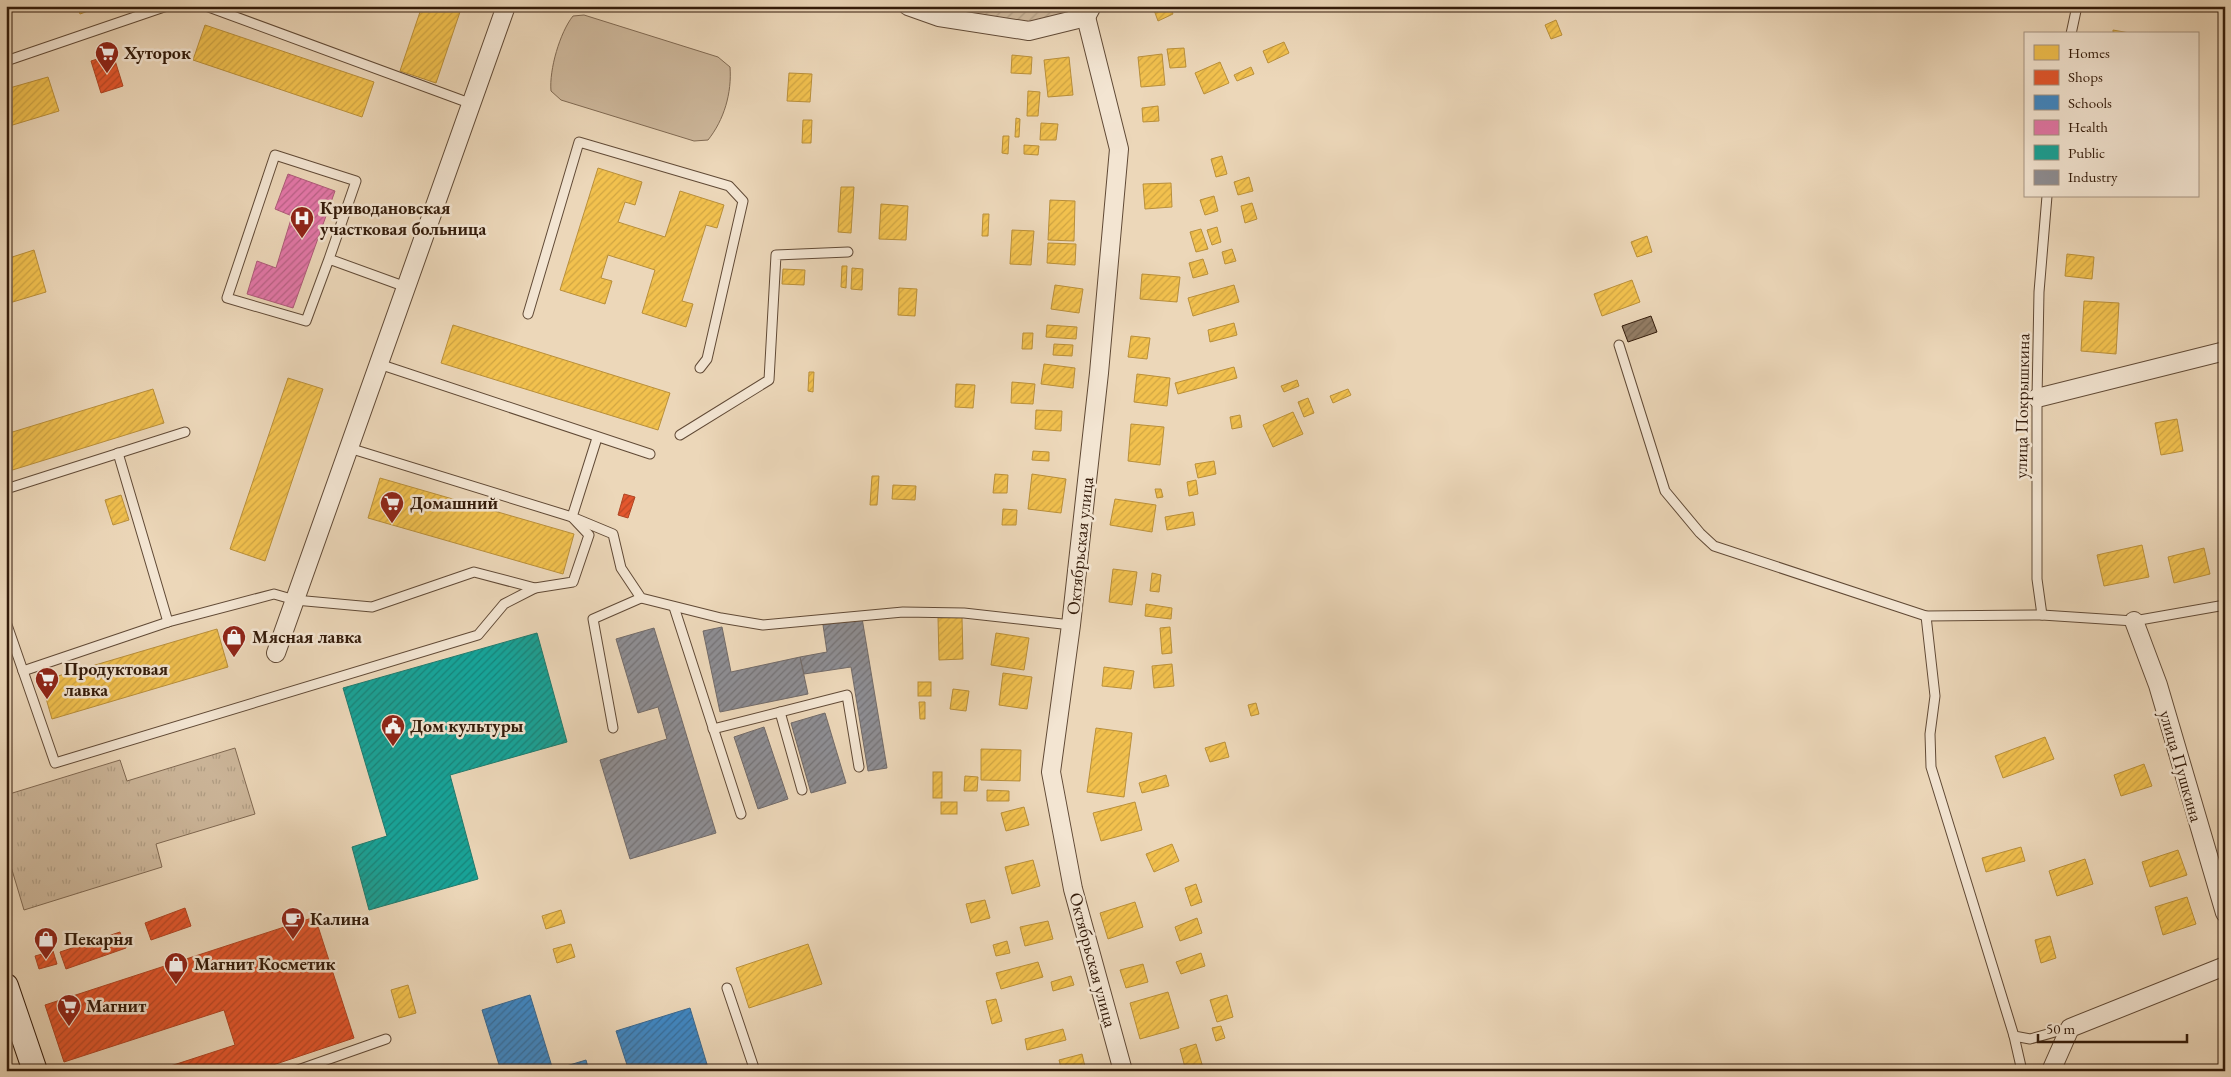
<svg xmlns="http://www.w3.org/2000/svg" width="2231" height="1077" font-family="'EB Garamond',serif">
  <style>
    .grass { fill: url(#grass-tufts); stroke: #806952 }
    .garden { fill: url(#garden-furrows); stroke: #806952 }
    .pitch { fill: #cdb79b; stroke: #806952 }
    .homes { fill: url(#homes-hatch); stroke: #b98f3a }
    .shops { fill: url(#shops-hatch); stroke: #af4523 }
    .schools { fill: url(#schools-hatch); stroke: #3b678d }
    .health { fill: url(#health-hatch); stroke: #ae5b79 }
    .public { fill: url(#public-hatch); stroke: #1f7a6d }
    .industry { fill: url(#industry-hatch); stroke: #726b69 }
    .building { fill: url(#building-hatch); stroke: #331b0a }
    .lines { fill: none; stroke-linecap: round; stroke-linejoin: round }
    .lane-casing { stroke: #614a36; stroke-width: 11 }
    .street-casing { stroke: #614a36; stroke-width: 20 }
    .secondary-casing { stroke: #331b0a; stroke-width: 26 }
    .lane { stroke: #f3e5d2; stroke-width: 9 }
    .street { stroke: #f3e5d2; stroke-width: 18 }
    .secondary { stroke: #f3e5d2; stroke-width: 24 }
    .labels { text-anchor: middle; stroke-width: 5; stroke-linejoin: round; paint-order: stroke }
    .poi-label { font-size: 18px; font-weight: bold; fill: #331b0a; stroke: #f3e5d2; text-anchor: start }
    .street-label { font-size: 18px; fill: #331b0a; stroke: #f3e5d2 }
  </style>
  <defs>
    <pattern id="grass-tufts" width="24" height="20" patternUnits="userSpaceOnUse" patternTransform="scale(1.25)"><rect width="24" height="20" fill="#cdb79b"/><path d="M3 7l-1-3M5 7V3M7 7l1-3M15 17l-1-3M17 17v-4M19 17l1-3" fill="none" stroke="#b09d84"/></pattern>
    <pattern id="garden-furrows" width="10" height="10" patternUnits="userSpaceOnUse" patternTransform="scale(1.25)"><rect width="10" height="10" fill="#cdb79b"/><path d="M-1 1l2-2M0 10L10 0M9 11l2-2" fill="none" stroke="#b09d84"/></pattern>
    <pattern id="homes-hatch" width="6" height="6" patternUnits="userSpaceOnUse" patternTransform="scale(1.25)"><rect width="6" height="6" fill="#f2c14e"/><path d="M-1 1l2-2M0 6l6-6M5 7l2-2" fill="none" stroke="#d0a543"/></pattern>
    <pattern id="shops-hatch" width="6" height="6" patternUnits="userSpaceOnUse" patternTransform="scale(1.25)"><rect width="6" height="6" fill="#e4572e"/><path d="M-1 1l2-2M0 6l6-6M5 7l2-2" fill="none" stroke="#b94725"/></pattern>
    <pattern id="schools-hatch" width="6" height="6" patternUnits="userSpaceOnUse" patternTransform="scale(1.25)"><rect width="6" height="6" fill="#3f88c5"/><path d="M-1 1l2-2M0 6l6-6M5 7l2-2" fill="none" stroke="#356e9e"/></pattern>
    <pattern id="health-hatch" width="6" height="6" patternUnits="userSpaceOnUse" patternTransform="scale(1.25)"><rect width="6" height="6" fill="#e377a8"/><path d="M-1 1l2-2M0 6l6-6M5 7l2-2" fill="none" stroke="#b96187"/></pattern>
    <pattern id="public-hatch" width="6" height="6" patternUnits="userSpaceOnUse" patternTransform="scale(1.25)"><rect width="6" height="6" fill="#17a398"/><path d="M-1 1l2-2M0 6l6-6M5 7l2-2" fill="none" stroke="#15847a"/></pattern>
    <pattern id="industry-hatch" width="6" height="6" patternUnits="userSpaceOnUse" patternTransform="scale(1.25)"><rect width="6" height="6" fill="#8d8d92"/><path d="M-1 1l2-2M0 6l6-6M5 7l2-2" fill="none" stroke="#747275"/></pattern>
    <pattern id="building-hatch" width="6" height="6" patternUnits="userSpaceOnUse" patternTransform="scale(1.25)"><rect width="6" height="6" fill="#937d65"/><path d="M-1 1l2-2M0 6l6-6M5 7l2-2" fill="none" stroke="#796651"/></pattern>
  </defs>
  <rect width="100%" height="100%" fill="#ecd7b9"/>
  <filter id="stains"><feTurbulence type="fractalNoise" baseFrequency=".004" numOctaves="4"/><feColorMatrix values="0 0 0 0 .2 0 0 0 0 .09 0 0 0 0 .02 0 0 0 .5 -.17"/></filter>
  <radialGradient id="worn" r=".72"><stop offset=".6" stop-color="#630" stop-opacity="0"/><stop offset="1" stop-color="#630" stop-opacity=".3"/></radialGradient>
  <!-- grass -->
  <path class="grass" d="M235,748l20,66 -99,30 6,23 -138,43 -18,-60v-55l114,-35 7,21z"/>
  <!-- garden -->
  <path class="garden" d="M940,6h152l-63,25 -90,-14z"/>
  <!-- pitch -->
  <path class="pitch" d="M584,15l134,42 12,10c2,26 -6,53 -22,73l-14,1 -133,-41 -10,-9c-2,-21 9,-59 22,-75z"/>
  <!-- homes -->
  <g class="homes">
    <path d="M77,6h22v1l-19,7z"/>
    <path d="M422,6h40l-26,77 -36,-12z"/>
    <path d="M1162,6h8l3,8 -15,7 -4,-11z"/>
    <path d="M1556,20l6,15 -11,4 -6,-14z"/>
    <path d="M205,25l169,57 -12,35 -169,-57z"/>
    <path d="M2113,30l22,4h-22z"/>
    <path d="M1284,42l5,11 -21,10 -5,-12z"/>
    <path d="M1184,48l2,19 -16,1 -3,-19z"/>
    <path d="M1162,54l3,31 -24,2 -3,-30z"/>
    <path d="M1012,55l20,2 -1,17 -20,-1z"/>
    <path d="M1069,57l4,38 -25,2 -4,-37z"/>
    <path d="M1220,62l9,21 -25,11 -9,-21z"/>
    <path d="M1251,67l3,7 -17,7 -3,-6z"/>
    <path d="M789,73l23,1 -2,28 -23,-1z"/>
    <path d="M48,77l11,34 -53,16v-38z"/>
    <path d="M1028,91l12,1 -2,24h-11z"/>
    <path d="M1158,106l1,15 -16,1 -1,-14z"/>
    <path d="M1016,118l4,1 -1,18h-4z"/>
    <path d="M803,120h9l-1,23h-9z"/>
    <path d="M1041,123l17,1 -2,16h-16z"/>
    <path d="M1003,136h6l-1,18 -6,-1z"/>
    <path d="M1024,145l15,1 -1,9 -14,-1z"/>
    <path d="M1222,156l5,18 -11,3 -5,-18z"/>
    <path d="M598,168l44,14 -7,23 -10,-3 -7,20 47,15 15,-46 44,14 -7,23 -11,-3 -24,76 11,3 -7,23 -44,-14 13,-43 -47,-15 -7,23 11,3 -7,23 -45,-14z"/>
    <path d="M1249,177l4,14 -15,4 -4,-13z"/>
    <path d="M1171,183l1,24 -27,2 -2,-25z"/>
    <path d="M841,187h13l-3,46 -13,-1z"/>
    <path d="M1214,196l4,15 -13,4 -5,-15z"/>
    <path d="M1050,200l25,1 -1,40 -26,-1z"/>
    <path d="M1252,203l5,16 -12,4 -4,-17z"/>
    <path d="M881,204l27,2 -2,34 -27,-1z"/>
    <path d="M983,214h6l-1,22h-6z"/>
    <path d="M1217,227l4,15 -9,3 -5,-15z"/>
    <path d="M1201,229l7,20 -12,3 -6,-20z"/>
    <path d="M1012,230l22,1 -3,34 -21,-1z"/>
    <path d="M1647,236l5,16 -15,5 -6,-15z"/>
    <path d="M1048,243l28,1 -1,21 -28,-2z"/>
    <path d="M1232,249l4,12 -11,3 -3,-12z"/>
    <path d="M34,250l12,42 -40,12v-45z"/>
    <path d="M2067,254l27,3 -2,22 -27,-3z"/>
    <path d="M1203,259l5,15 -15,4 -4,-15z"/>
    <path d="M842,266h5l-1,22 -5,-1z"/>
    <path d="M852,268l11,1 -1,21 -11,-1z"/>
    <path d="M783,269l22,1 -1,15 -22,-1z"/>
    <path d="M1142,274l38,3 -3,25 -37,-3z"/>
    <path d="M1632,280l8,22 -38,14 -8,-22z"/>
    <path d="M1055,285l28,4 -4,24 -28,-4z"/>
    <path d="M1234,285l5,17 -46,14 -5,-18z"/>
    <path d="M899,288l18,1 -2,27 -17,-1z"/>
    <path d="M2084,301l35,2 -3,51 -35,-3z"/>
    <path d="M1234,323l3,12 -27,7 -2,-12z"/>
    <path d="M453,325l217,68 -12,37 -217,-67z"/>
    <path d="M1047,325l30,2 -1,12 -30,-2z"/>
    <path d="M1023,333h10l-1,16h-10z"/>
    <path d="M1131,336l19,2 -3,21 -19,-2z"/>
    <path d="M1054,344l19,1 -1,11 -19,-1z"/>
    <path d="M1044,364l31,4 -2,20 -32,-4z"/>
    <path d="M1234,367l3,11 -59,16 -3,-11z"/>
    <path d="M809,372h5l-1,20 -5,-1z"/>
    <path d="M1137,374l33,4 -3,28 -33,-4z"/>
    <path d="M288,378l35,11 -58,172 -35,-12z"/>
    <path d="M1297,380l2,6 -15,6 -3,-6z"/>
    <path d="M1012,382l23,2 -2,20 -22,-1z"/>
    <path d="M956,384l19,1 -2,23 -18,-1z"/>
    <path d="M153,389l11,34 -158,49v-38z"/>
    <path d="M1348,389l3,6 -18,8 -3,-7z"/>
    <path d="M1308,398l6,15 -10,4 -6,-15z"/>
    <path d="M1036,410l26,1 -1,20 -26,-2z"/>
    <path d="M1293,412l10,22 -30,13 -10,-22z"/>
    <path d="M1240,415l2,12 -10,2 -2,-12z"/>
    <path d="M2177,419l6,32 -22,4 -6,-32z"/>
    <path d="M1131,424l33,3 -4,38 -32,-4z"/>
    <path d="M1033,451l16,1v9l-17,-1z"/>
    <path d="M1214,461l2,13 -18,4 -3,-14z"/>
    <path d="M995,474l13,1 -1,18h-14z"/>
    <path d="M1032,474l34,5 -5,34 -33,-4z"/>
    <path d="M872,476h7l-2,29h-7z"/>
    <path d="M380,478l194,56 -11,40 -195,-56z"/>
    <path d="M1196,480l2,14 -9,2 -2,-14z"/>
    <path d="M893,485l23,1 -1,14 -23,-1z"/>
    <path d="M1155,489h6l2,8 -6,1z"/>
    <path d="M121,495l8,25 -16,5 -8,-25z"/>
    <path d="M1115,499l41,6 -4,27 -42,-7z"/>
    <path d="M1003,509l14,1 -1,15h-14z"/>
    <path d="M1193,512l2,13 -28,5 -2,-13z"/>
    <path d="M2142,545l7,32 -45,9 -7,-31z"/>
    <path d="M2204,548l6,26 -36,9 -6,-26z"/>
    <path d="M1113,569l24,3 -5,33 -23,-3z"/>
    <path d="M1152,573l9,2 -2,17 -9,-1z"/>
    <path d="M1146,604l26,4 -1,11 -26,-3z"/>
    <path d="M962,617l1,42 -24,1 -1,-42z"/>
    <path d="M1170,627l2,26 -10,1 -2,-26z"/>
    <path d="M217,629l11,38 -176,52 -11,-38z"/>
    <path d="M996,633l33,5 -5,32 -33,-5z"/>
    <path d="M1172,664l2,22 -20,2 -2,-22z"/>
    <path d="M1104,667l30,4 -3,18 -29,-3z"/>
    <path d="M1003,673l29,4 -5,32 -28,-4z"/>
    <rect x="918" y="682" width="13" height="14"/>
    <path d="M953,689l16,2 -3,20 -16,-2z"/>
    <path d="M919,702h6v17h-5z"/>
    <path d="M1256,703l3,11 -8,2 -3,-11z"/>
    <path d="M1096,728l36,5 -8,64 -37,-5z"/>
    <path d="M2045,737l9,22 -51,19 -8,-22z"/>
    <path d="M1225,742l4,15 -19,5 -5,-14z"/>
    <path d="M981,749l40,1 -1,31 -39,-1z"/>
    <path d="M2144,764l8,22 -31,10 -7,-21z"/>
    <rect x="933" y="772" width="9" height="26"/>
    <path d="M1166,775l3,11 -27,7 -3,-10z"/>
    <path d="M965,776l13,1 -1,14h-13z"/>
    <path d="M987,790l22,1v10h-22z"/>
    <rect x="941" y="802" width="16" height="12"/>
    <path d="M1135,802l7,28 -41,11 -8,-28z"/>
    <path d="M1024,807l5,18 -23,6 -5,-18z"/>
    <path d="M1172,844l7,17 -25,11 -8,-18z"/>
    <path d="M2021,847l4,14 -39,11 -4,-14z"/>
    <path d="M2178,850l9,25 -37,12 -8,-25z"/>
    <path d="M2085,859l8,25 -36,12 -8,-25z"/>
    <path d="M1033,860l7,26 -28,8 -7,-27z"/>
    <path d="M1196,884l6,18 -11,4 -6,-18z"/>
    <path d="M2187,897l9,27 -33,11 -8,-28z"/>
    <path d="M985,900l5,18 -19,5 -5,-19z"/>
    <path d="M1135,902l8,25 -35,12 -8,-26z"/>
    <path d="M561,910l4,13 -19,6 -4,-13z"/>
    <path d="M1197,918l5,15 -22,8 -5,-14z"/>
    <path d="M1048,921l5,18 -28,7 -5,-19z"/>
    <path d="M2050,936l6,22 -15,5 -6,-23z"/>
    <path d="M1007,941l3,12 -14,3 -3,-11z"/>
    <path d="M571,944l4,13 -18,6 -4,-14z"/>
    <path d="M808,944l14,40 -73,24 -13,-40z"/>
    <path d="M1201,953l4,13 -24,8 -5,-12z"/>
    <path d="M1038,962l5,15 -42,12 -5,-16z"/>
    <path d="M1143,964l5,18 -22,6 -6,-18z"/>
    <path d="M1071,976l3,9 -21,6 -2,-9z"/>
    <path d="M408,985l8,28 -17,5 -8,-28z"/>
    <path d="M1168,992l11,36 -39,11 -10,-36z"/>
    <path d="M1227,995l6,22 -16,5 -7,-22z"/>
    <path d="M996,999l6,22 -10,3 -6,-23z"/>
    <path d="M1221,1026l4,12 -9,3 -4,-13z"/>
    <path d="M1063,1029l3,11 -39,10 -2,-11z"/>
    <path d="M1196,1044l8,27h-18l-6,-22z"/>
    <path d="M1082,1054l4,17h-24l-3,-11z"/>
  </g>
  <!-- shops -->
  <g class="shops">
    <path d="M113,54l10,32 -22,7 -10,-32z"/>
    <path d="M624,494l11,3 -7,21 -10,-3z"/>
    <path d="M185,908l6,18 -40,14 -6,-17z"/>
    <path d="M315,917l39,121 -99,33h-100l80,-26 -11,-35 -160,52 -19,-57z"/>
    <path d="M120,932l6,16 -60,21 -6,-17z"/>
    <path d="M53,951l4,13 -18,5 -4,-13z"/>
  </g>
  <!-- schools -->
  <g class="schools">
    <path d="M530,995l23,75 33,-10 3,11h-88l-19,-61z"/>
    <path d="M690,1008l19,63h-80l-13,-40z"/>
  </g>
  <!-- health -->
  <path class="health" d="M288,174l47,17 -42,117 -46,-14 10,-33 19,7 16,-52 -17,-7z"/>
  <!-- public -->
  <path class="public" d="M537,633l30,109 -117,33 28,104 -109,31 -17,-63 35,-11 -44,-148z"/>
  <!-- industry -->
  <g class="industry">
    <path d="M862,618l25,150 -19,3 -17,-104 -47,7 -4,-17 27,-5 -4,-27z"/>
    <path d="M722,627l9,45 69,-15 8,37 -88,18 -17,-81z"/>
    <path d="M654,628l62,205 -86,26 -30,-99 67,-21 -9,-32 -20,6 -22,-74z"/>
    <path d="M825,713l21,70 -35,10 -20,-70z"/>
    <path d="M764,727l24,72 -30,10 -24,-72z"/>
  </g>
  <!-- building -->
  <path class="building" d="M1651,316l6,16 -29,10 -6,-16z"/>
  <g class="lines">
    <!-- lane casing -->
    <g class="lane-casing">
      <g id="lane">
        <path d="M206,6l266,98"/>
        <path d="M2071,34l6,-28"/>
        <path d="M6,61l161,-55"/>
        <path d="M329,259l-23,62 -79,-23 48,-143 81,26 -27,78 77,28"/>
        <path d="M528,314l51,-172 150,44 14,15 -36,158 -7,9"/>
        <path d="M1619,345l46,146 35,42 14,13 212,70 116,-1 92,6 91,-16"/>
        <path d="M379,364l271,90"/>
        <path d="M680,435l89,-55 7,-125 72,-3"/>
        <path d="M597,438l-25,79 41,17 8,34 20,30 80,20 42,7 140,-13 61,1 107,12"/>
        <path d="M118,453l50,169"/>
        <path d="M6,489l179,-57"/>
        <path d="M674,607l67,207"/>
        <path d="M2042,615l-5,-36v-181l2,-106 8,-96"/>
        <path d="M1926,616l9,80 -5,38 1,33 83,269 16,3 39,-11"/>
        <path d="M6,622l49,141 423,-128 26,-31 31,-16"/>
        <path d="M23,671l145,-49 106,-28 21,6 77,7 102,-35 61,16 38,-6 16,-47 -17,-18 -223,-69"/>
        <path d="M780,712l22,78"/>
        <path d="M613,728l-20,-109 48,-21"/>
        <path d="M713,729l134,-34 12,72"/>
        <path d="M727,988l28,83"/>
        <path d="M2014,1036l8,35"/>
        <path d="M295,1071l91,-32"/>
      </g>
    </g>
    <!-- street casing -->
    <g class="street-casing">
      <g id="street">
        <path d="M908,6l31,11 90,14 57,-14 6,-11"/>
        <path d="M1086,17l33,132 -20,224 -28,252 -20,147 22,117 50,182"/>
        <path d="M2037,398l188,-47"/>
        <path d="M2134,621l24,64 67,228"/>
        <path d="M276,653l230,-647"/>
        <path d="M2051,1071l19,-43 155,-62"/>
      </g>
    </g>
    <!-- secondary casing -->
    <g class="secondary-casing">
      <path id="secondary" d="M6,986l29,85"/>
    </g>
    <!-- lane -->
    <use href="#lane" class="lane"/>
    <!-- street -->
    <use href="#street" class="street"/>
    <!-- secondary -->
    <use href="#secondary" class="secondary"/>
  </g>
  <!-- icons -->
  <defs>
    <g id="supermarket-pin" transform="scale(1.25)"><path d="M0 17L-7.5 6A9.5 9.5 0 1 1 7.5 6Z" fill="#8f2418" stroke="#f3e5d2"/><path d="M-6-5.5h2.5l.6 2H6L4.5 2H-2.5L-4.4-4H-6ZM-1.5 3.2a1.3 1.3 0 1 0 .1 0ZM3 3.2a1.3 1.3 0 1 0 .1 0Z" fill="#fff"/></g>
    <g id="hospital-pin" transform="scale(1.25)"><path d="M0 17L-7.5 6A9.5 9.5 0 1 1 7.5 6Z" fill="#8f2418" stroke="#f3e5d2"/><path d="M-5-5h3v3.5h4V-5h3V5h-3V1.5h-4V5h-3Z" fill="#fff"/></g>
    <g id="shop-pin" transform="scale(1.25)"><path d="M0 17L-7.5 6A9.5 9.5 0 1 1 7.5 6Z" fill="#8f2418" stroke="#f3e5d2"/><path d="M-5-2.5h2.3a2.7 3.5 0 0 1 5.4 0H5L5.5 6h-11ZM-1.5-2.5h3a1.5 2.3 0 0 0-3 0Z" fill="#fff"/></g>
    <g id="civic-pin" transform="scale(1.25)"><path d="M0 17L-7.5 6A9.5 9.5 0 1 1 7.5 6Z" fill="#8f2418" stroke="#f3e5d2"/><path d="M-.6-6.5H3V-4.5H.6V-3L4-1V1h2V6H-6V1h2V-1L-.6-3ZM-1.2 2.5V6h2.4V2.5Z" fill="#fff"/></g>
    <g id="cafe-pin" transform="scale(1.25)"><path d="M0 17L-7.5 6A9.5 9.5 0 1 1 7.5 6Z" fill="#8f2418" stroke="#f3e5d2"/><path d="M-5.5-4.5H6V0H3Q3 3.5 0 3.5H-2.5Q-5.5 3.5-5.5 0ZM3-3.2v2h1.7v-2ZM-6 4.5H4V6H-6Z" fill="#fff"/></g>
  </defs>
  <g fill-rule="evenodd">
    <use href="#supermarket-pin" x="107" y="53"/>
    <use href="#hospital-pin" x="302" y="218"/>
    <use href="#supermarket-pin" x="392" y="503"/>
    <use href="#shop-pin" x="234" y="637"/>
    <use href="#supermarket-pin" x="47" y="679"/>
    <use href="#civic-pin" x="393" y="726"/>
    <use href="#cafe-pin" x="293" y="919"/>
    <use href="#shop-pin" x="46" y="939"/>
    <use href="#shop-pin" x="176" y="964"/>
    <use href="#supermarket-pin" x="69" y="1006"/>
  </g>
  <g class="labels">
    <!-- poi labels -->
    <g class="poi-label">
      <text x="124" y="59">Хуторок</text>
      <text x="320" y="214">Криводановская<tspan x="320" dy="21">участковая больница</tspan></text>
      <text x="410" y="509">Домашний</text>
      <text x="252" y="643">Мясная лавка</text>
      <text x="64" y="675">Продуктовая<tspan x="64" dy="21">лавка</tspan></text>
      <text x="410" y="732">Дом культуры</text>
      <text x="310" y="925">Калина</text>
      <text x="64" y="945">Пекарня</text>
      <text x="194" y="970">Магнит Косметик</text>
      <text x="86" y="1012">Магнит</text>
    </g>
    <!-- street labels -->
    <g class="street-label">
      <text transform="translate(2022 406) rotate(-89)" y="6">улица Покрышкина</text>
      <text transform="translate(1080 546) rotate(-84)" y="6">Октябрьская улица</text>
      <text transform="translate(2181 766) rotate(74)" y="6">улица Пушкина</text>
      <text transform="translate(1093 960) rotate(75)" y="6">Октябрьская улица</text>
    </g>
  </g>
  <!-- margin -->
  <rect width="2231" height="1077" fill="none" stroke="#ecd7b9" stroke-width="25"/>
  <rect x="8" y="8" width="2216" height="1062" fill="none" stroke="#331b0a" stroke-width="2.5"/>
  <rect x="12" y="12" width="2206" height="1052" fill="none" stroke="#331b0a"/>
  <!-- legend -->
  <rect x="2024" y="32" width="175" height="165" fill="#f3e5d2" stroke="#a69482"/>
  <rect x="2034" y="45" width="25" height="15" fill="#f2c14e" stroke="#a69482"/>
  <text x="2068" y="58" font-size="15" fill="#331b0a">Homes</text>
  <rect x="2034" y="70" width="25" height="15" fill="#e4572e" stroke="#a69482"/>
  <text x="2068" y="82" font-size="15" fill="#331b0a">Shops</text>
  <rect x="2034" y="95" width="25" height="15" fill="#3f88c5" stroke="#a69482"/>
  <text x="2068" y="108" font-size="15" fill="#331b0a">Schools</text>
  <rect x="2034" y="120" width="25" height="15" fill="#e377a8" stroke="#a69482"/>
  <text x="2068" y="132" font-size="15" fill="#331b0a">Health</text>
  <rect x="2034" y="145" width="25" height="15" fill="#17a398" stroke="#a69482"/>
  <text x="2068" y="158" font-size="15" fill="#331b0a">Public</text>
  <rect x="2034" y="170" width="25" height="15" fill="#8d8d92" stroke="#a69482"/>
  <text x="2068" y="182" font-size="15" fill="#331b0a">Industry</text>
  <!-- scale -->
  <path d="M2038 1034v8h149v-8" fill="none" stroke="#331b0a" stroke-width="2.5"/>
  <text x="2046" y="1034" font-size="15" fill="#331b0a" stroke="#f3e5d2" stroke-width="4" paint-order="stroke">50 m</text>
  <rect width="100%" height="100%" filter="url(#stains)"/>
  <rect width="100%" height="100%" fill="url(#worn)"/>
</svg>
